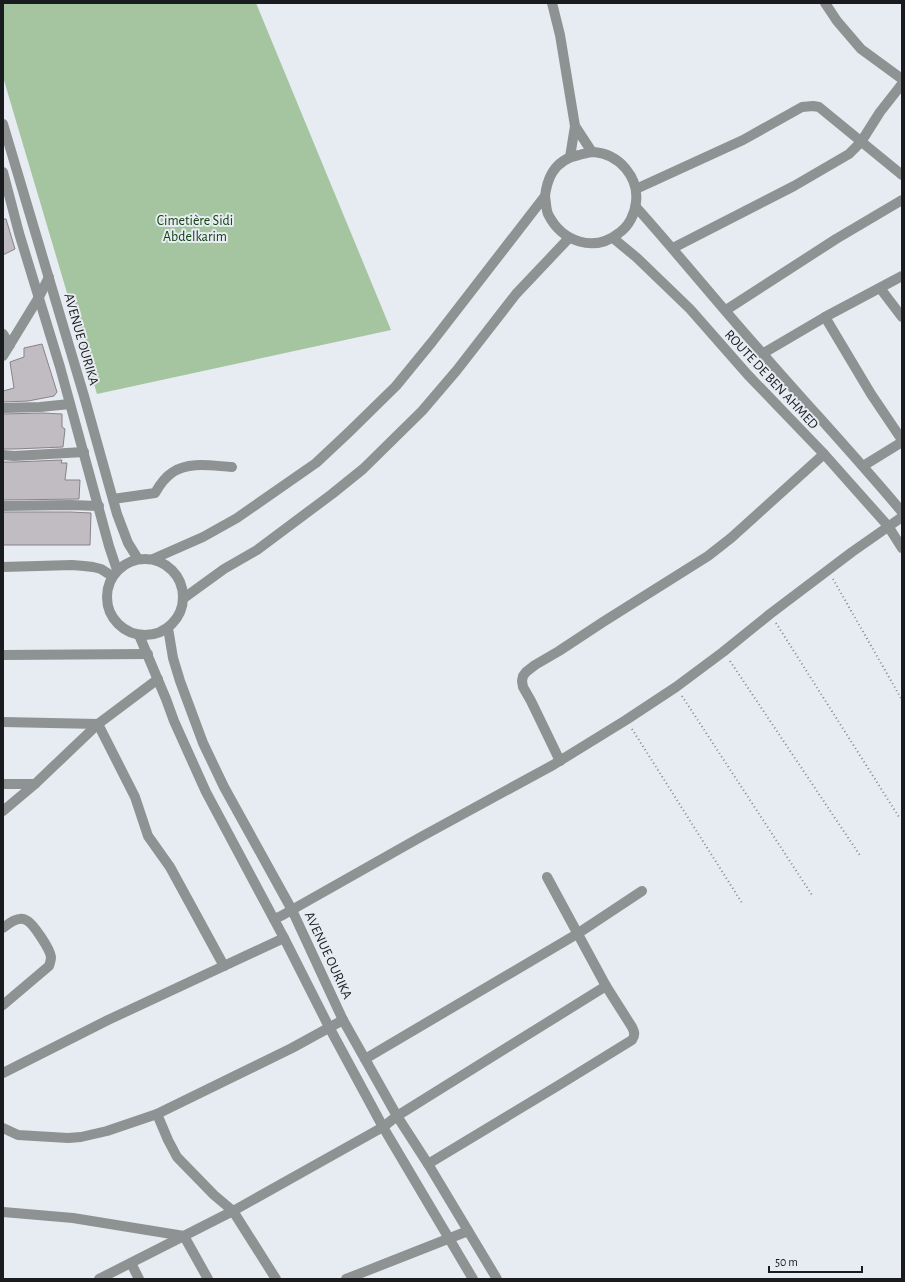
<svg xmlns="http://www.w3.org/2000/svg" width="905" height="1282" font-family="'Alegreya Sans',sans-serif">
  <style>
    .green { fill: #a4c5a0 }
    .building { fill: #c1bcc2; stroke: #888389 }
    .lines { fill: none; stroke-linecap: round; stroke-linejoin: round }
    .path { stroke: #85878c; stroke-width: 2; stroke-dasharray: 1 3; stroke-linecap: butt }
    .minor { stroke: #8e9292; stroke-width: 10 }
    .labels { text-anchor: middle; stroke-width: 4; stroke-linejoin: round; paint-order: stroke }
    .park-label { font-size: 14px; fill: #0f430d; stroke: #e7ebf2 }
    .street-label { font-size: 14px; fill: #1a1b1e; stroke: #e7ebf2 }
  </style>
  <rect width="100%" height="100%" fill="#e7ebf2"/>
  <!-- green -->
  <path class="green" d="M3,3h253l135,327 -294,64 -94,-317z"/>
  <!-- building -->
  <g class="building">
    <path d="M3,219h3l9,30 -12,6z"/>
    <path d="M42,344l15,48 -3,4 -26,5 -25,1v-11l11,-3 -4,-26 14,-5v-9z"/>
    <path d="M43,413l19,1v13l3,2 -2,18 -49,2h-11v-35z"/>
    <path d="M62,460l-1,3h6l-2,17h15l-1,19 -76,1v-38h11z"/>
    <path d="M3,512h67l21,1 -1,32h-87z"/>
  </g>
  <g class="lines">
    <!-- path -->
    <g class="path">
      <path d="M833,579l69,121"/>
      <path d="M776,623l123,194"/>
      <path d="M730,661l131,196"/>
      <path d="M682,696l130,199"/>
      <path d="M632,729l110,174"/>
    </g>
    <!-- minor -->
    <g class="minor">
      <path d="M552,3l8,32 15,91 -5,31"/>
      <path d="M825,3l12,18 24,28 41,30"/>
      <path d="M3,124l81,272 33,118 11,29 10,16"/>
      <path d="M575,126l17,26"/>
      <path d="M3,172l16,61 41,134 49,179 8,24"/>
      <path d="M636,189l107,-49 59,-33 11,-1 6,1 83,68"/>
      <path d="M636,207c43,48 84,99 127,147 46,53 94,104 139,158"/>
      <path d="M613,238l23,19 54,52 58,66 76,79 64,72 14,22"/>
      <path d="M673,248l121,-62 55,-32 12,-12 19,-30 22,-28"/>
      <path d="M880,288l22,29"/>
      <path d="M726,310l110,-71 66,-39"/>
      <path d="M825,317l46,77 31,46"/>
      <path d="M3,334l7,11"/>
      <path d="M762,354l63,-37 77,-41"/>
      <path d="M3,356l36,-59 10,-20"/>
      <path d="M3,408l37,-1 30,-3"/>
      <path d="M3,455l11,1 70,-4"/>
      <path d="M863,466l39,-24"/>
      <path d="M113,499l42,-6c4,-7 10,-16 18,-21 16,-11 40,-6 59,-5"/>
      <path d="M3,506l67,-1 29,1"/>
      <circle cx="145" cy="597" r="38"/>
      <path d="M153,559l50,-22 34,-19 79,-55 32,-30 48,-47 36,-44 113,-146c1,-8 3,-16 7,-23 6,-10 16,-16 27,-18 4,-1 10,-3 15,-3 25,2 45,25 42,50 -1,12 -7,24 -17,31 -25,20 -57,9 -71,-19 -2,-5 -2,-12 -3,-18"/>
      <path d="M3,567l69,-2 12,1 9,1 8,2 11,7"/>
      <path d="M184,598l40,-29 33,-19 75,-56 31,-25 59,-58 35,-41 59,-76 53,-56"/>
      <path d="M168,628l5,30 7,23 23,62 21,44 68,123 51,110 22,39 32,57 31,48 69,115"/>
      <path d="M139,635l27,64 8,22 32,71 78,146 45,89 54,100 90,152"/>
      <path d="M3,655l145,-1"/>
      <path d="M3,722l95,2 37,73 13,39 22,31 54,99"/>
      <path d="M560,761l-29,-60 -8,-14 -1,-6 1,-5 3,-4 9,-7 24,-14 44,-29 105,-66 23,-18 93,-84"/>
      <path d="M3,784h32"/>
      <path d="M3,811l32,-27 63,-60 60,-45"/>
      <path d="M274,919l7,-3 138,-78 134,-73 73,-45 50,-33 47,-35 47,-38 82,-62 50,-35"/>
      <path d="M3,928c6,-5 16,-12 23,-8 7,3 24,29 25,37 0,3 -1,6 -2,9l-46,39"/>
      <path d="M365,1059l212,-125 65,-43"/>
      <path d="M3,1073l105,-53 176,-82"/>
      <path d="M157,1114l11,26 9,17 37,38 19,16 43,68"/>
      <path d="M3,1128l15,7 50,3 13,-1 26,-6 50,-17 135,-66 51,-28"/>
      <path d="M428,1164l131,-79 73,-45c3,-5 3,-7 0,-13l-26,-41 -59,-109"/>
      <path d="M3,1212l70,6 111,18 24,43"/>
      <path d="M131,1263l8,16"/>
      <path d="M99,1279l134,-68 150,-84 14,-11 209,-130"/>
      <path d="M346,1279l122,-48"/>
    </g>
  </g>
  <g class="labels">
    <!-- park labels -->
    <g class="park-label">
      <text x="195" y="225">Cimetière Sidi<tspan x="195" dy="16">Abdelkarim</tspan></text>
    </g>
    <!-- street labels -->
    <g class="street-label">
      <text transform="translate(82 339) rotate(74)" y="5">AVENUE OURIKA</text>
      <text transform="translate(772 379) rotate(47)" y="5">ROUTE DE BEN AHMED</text>
      <text transform="translate(329 955) rotate(65)" y="5">AVENUE OURIKA</text>
    </g>
  </g>
  <!-- border -->
  <rect width="905" height="1282" fill="none" stroke="#1a1b1e" stroke-width="8"/>
  <!-- scale -->
  <path d="M769 1266v6h93v-6" fill="none" stroke="#1a1b1e" stroke-width="2"/>
  <text x="775" y="1266" font-size="12" fill="#1a1b1e" stroke="#e7ebf2" stroke-width="3" paint-order="stroke">50 m</text>
</svg>
